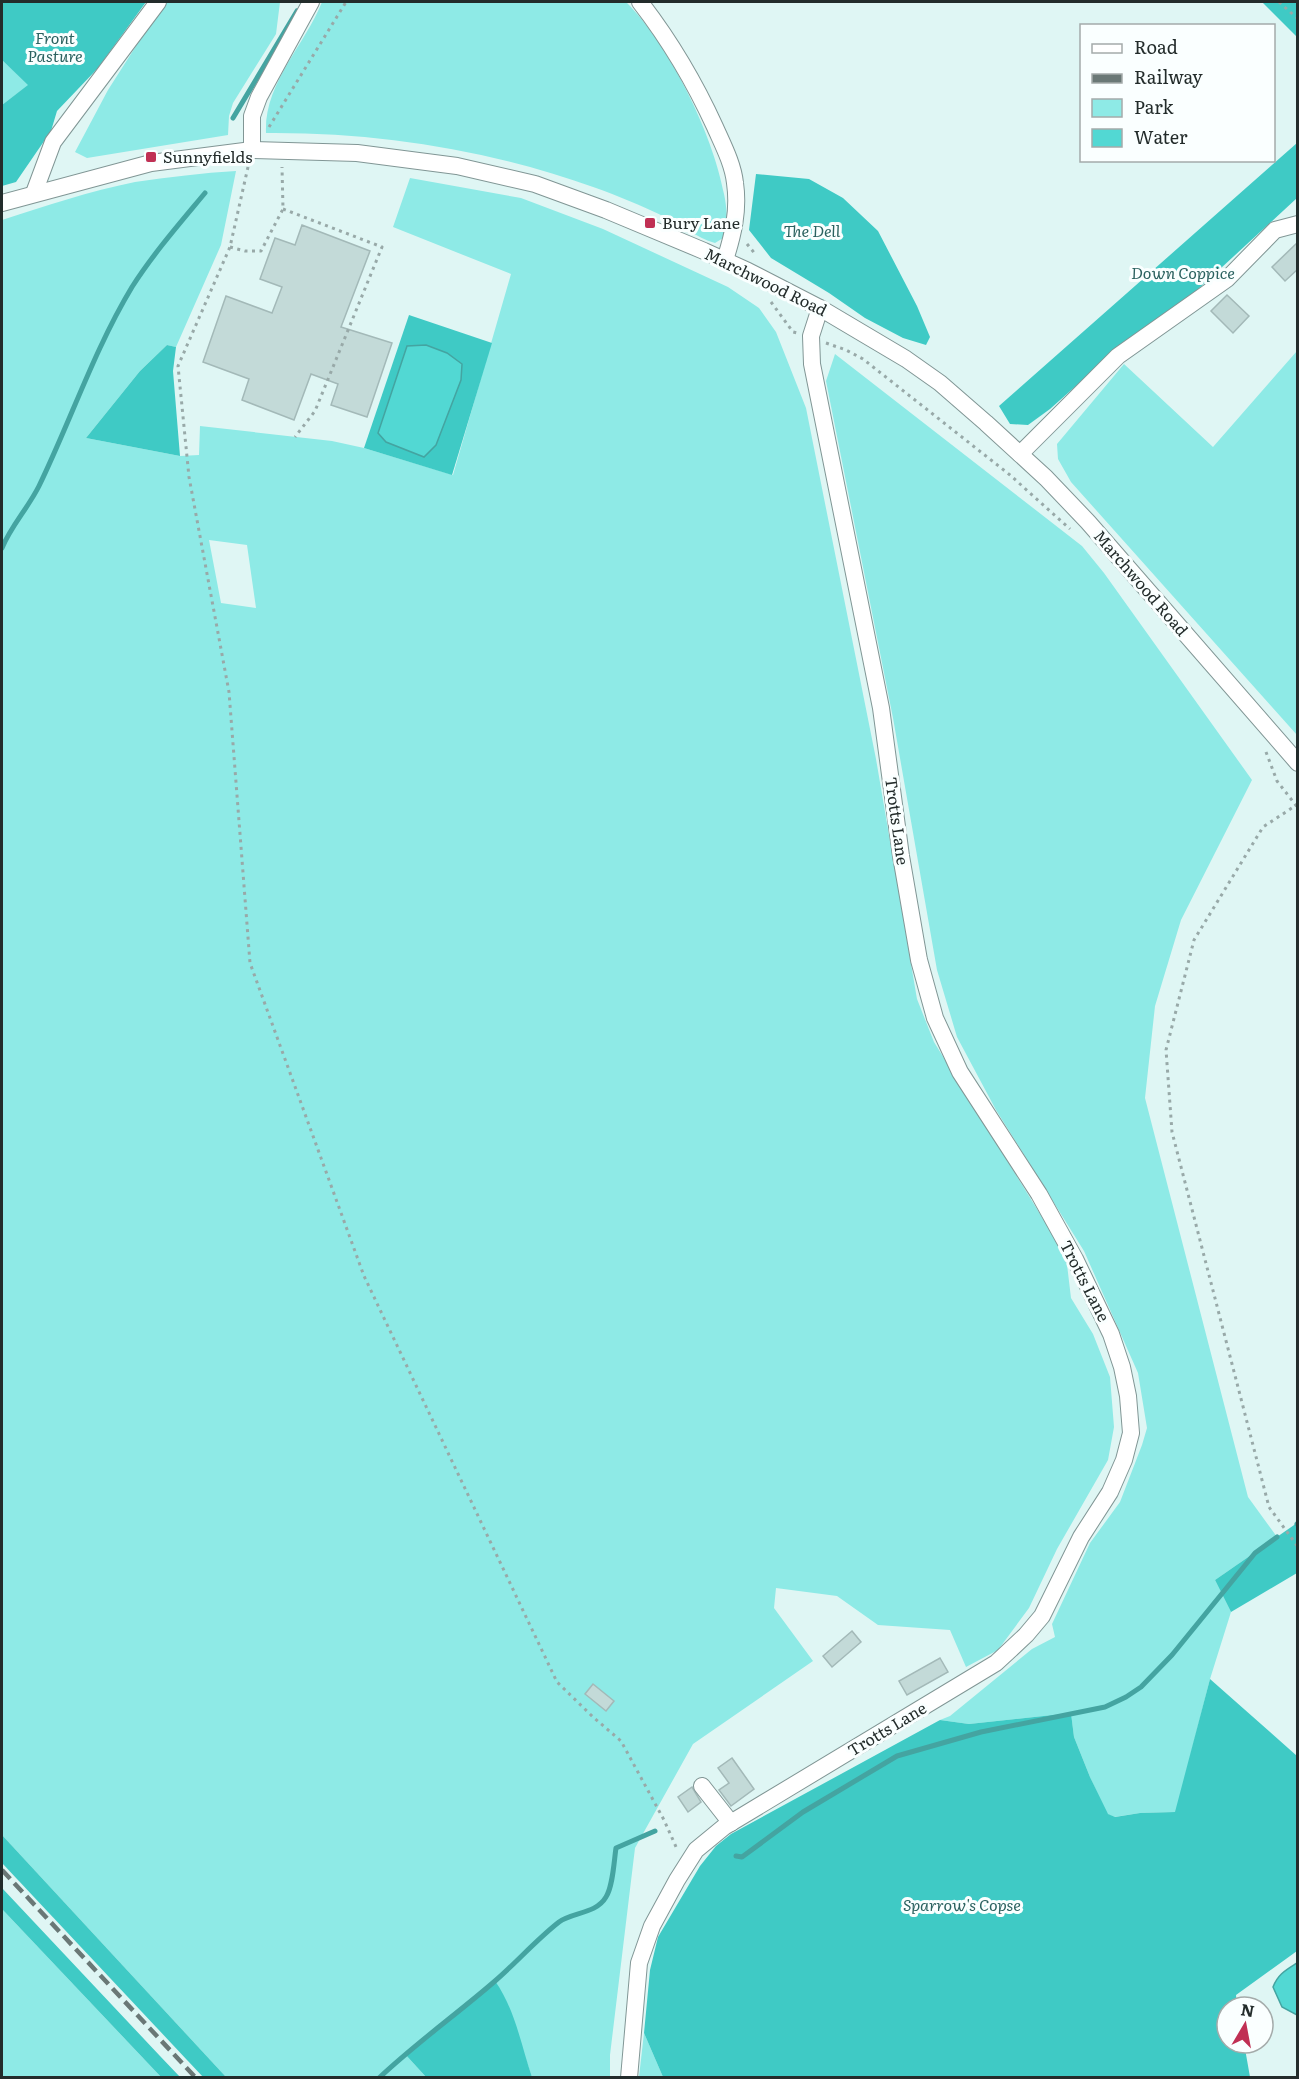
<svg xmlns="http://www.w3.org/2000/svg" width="1299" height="2079" font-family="Literata,serif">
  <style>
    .green { fill: #8eeae6; fill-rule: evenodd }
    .forest { fill: #3fcac5 }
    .water { fill: #52d8d3; stroke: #44a4a1; stroke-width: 1.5 }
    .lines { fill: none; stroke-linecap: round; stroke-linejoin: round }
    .stream { stroke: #44a4a1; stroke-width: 5 }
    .building { fill: #c3dad8; stroke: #a3b9b8; stroke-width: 1.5 }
    .minor-casing { stroke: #819695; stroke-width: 18 }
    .path { stroke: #98a9a8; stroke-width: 3; stroke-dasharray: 3 4.5; stroke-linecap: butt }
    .minor { stroke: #fff; stroke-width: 16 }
    .rail { stroke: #6a7876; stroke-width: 4.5; stroke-dasharray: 12 6; stroke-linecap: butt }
    .poi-dot { fill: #c03054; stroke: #faffff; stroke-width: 2 }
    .labels { text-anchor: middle; stroke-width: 6; stroke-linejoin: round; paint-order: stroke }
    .park-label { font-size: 16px; font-style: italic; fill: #2b6260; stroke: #faffff }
    .poi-label { font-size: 16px; fill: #232c2b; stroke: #faffff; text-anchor: start }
    .street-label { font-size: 16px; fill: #232c2b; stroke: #faffff }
  </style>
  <rect width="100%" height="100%" fill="#dff6f4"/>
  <!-- green -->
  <g class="green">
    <path d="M164,2h116l-4,32 -43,69 -4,13 -1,19 -141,23 -12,-6 33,-62z"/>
    <path d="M322,2h304c43,42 87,132 98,192 3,13 3,28 4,41l-13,8c-19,-5 -34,-19 -52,-27 -21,-10 -45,-20 -67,-28 -107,-38 -216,-56 -330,-55 -2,-50 39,-88 56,-131z"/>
    <path d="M2,60l27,25 -27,20z"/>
    <path d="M236,171l-15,74 -45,102 -9,-2 -27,26 -54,67 94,18 19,-1 1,-29 132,15 32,7 89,27 58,-201 -118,-47 17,-49 111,20 82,31 125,58 31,21 17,24 30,76 70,351 41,240 17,43 132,214 5,42 22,36 17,43 4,50 -6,33 -51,89 -28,59 -31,42 -32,17 -16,-37 -72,-5 -41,-29 -61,-8 -2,20 39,53 -120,83 -58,104 -25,207v22h-78l-11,-31 -116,8 21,23h-200l-224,-242v-1615c43,-14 88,-29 133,-38 33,-5 68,-9 101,-11zM209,540l38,5 9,63 -35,-5z"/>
    <path d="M1297,351v384l-226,-253 -13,-23 -1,-15 67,-80 89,83z"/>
    <path d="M835,354l247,192 22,27 148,207 -71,140 -26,86 -10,92 103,399 29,40 -62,43 16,32 -21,67 -34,133 -36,1 -26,4 -7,-3 -17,-37 -16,-40 -3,-24 -102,11 -29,-4 10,-4 82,-67 23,-12 -3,-13 38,-81 30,-41 22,-57 5,-17 -9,-55 -54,-122 -88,-141 -39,-73 -20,-67 -44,-252 -67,-337z"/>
    <path d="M2,1909l159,168h-159z"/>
    <path d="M644,2033l19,44h-24z"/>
  </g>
  <!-- forest -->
  <g class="forest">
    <path d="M2,2h144l-48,66 -41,43 -6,20 -35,51 -14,4v-81l26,-20 -26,-25z"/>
    <path d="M1262,2h35v35z"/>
    <path d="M1297,143v55l-102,94 -72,52 -73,65 -22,16 -18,-1 -11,-18z"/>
    <path d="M756,174l53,5 34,19 35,33 39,75 13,31 -4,8 -23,-7 -38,-20 -36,-25 -58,-35 -22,-28z"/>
    <path d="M409,315l83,28 -40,132 -88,-27z"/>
    <path d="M167,345l9,2 -3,24 7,85 -94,-18 54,-67z"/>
    <path d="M1297,1523v50l-66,39 -16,-32z"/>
    <path d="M1210,1679l87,77v195l-61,44 1,12h-10v36h17l6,34h-587l-19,-44 6,-63 8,-33 42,-71 16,-20 15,-12 209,-114 29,4 102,-11 3,24 16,40 18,37 7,3 25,-4 35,-1z"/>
    <path d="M2,1835l224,242h-23l-201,-214z"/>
    <path d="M2,1888l158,168 20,21h-19l-159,-168z"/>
    <path d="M495,1981c20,28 26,64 37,96h-106l-21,-23z"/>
  </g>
  <!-- water -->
  <g class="water">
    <path d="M426,345l21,8 15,11 -1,16 -25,65 -12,12 -38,-15 -8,-9 29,-87z"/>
    <path d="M1297,1963v52l-15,-8 -9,-20c5,-13 13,-17 24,-24z"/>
  </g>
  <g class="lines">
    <!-- stream -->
    <g class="stream">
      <path d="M233,118l64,-107"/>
      <path d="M2,548c9,-22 26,-40 37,-62 32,-66 55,-136 93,-199 21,-33 48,-64 73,-94"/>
      <path d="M1297,1524l1,-1"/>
      <path d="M736,1856l6,1 61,-45 94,-56 84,-24 124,-25 21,-10 15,-10 31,-32 83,-102 22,-16"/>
      <path d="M379,2078c37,-35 78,-64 116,-97 22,-19 41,-41 64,-59 14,-10 37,-8 47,-25 7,-11 8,-36 10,-49l39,-17"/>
    </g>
  </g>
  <!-- building -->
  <g class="building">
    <path d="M302,225l68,26 -29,76 51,16 -25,74 -36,-12 7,-21 -27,-10 -17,46 -52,-20 7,-21 -46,-17 23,-66 46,17 10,-26 -22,-8 15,-41 20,7z"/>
    <path d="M1298,242v27l-13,12 -13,-14z"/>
    <path d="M1227,295l22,21 -16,17 -22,-22z"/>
    <path d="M852,1631l9,11 -29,25 -9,-11z"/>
    <path d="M940,1658l8,14 -41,23 -8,-14z"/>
    <path d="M593,1684l21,17 -8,10 -21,-17z"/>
    <path d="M732,1758l22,31 -23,17 -12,-16 10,-7 -11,-15z"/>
    <path d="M692,1787l9,15 -13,10 -10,-15z"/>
  </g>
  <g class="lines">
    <!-- minor casing -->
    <g class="minor-casing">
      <g id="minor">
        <path d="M640,2c31,40 54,79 75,125 8,18 18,37 20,56 4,27 -2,52 -10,77"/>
        <path d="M252,150v-34l7,-19 52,-95"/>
        <path d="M34,193l19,-51 105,-140"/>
        <path d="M2,203l149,-40 101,-13 105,3 100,13 78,18 71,26 98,41 44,20 72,37 86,51 34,24 46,40 60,55 42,44 210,241"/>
        <path d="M1020,454l98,-98 109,-77 48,-49 23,-6"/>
        <path d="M702,1786l29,37"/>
        <path d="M629,2078l10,-115 13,-37 25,-46 19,-30 28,-23 272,-164 30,-28 16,-19 39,-79 29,-45 14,-32 7,-27 -3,-37 -6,-29 -11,-33 -36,-75 -36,-65 -79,-122 -25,-54 -16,-58 -18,-104 -20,-148 -69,-344 -1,-28 9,-28"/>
      </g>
    </g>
    <!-- path -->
    <g class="path">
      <path d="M1279,2l19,17"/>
      <path d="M269,127l77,-125"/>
      <path d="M248,167l-18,80 -52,119 11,111 40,215 21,271 114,313 193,406 36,35 28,24 43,79 13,29"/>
      <path d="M283,209l99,38 -67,164 -20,26"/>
      <path d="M747,244l9,11"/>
      <path d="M230,247l15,4h16l22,-42 -1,-42"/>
      <path d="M771,302l22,30 4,1"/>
      <path d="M826,343l20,7 17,9 147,116 60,54"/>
      <path d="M1266,752l11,29 21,27"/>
      <path d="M1298,804l-35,23 -69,113 -28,110 6,82 97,375 29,40"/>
    </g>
    <!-- minor -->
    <use href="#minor" class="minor"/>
    <!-- rail -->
    <path class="rail" d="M2,1870l194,208"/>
  </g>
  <!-- markers -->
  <g class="poi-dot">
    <rect x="145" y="151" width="12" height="12" rx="3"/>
    <rect x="644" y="217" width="12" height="12" rx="3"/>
  </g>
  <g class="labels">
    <!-- park labels -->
    <g class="park-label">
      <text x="55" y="44">Front<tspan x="55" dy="18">Pasture</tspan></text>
      <text x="812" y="237">The Dell</text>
      <text x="1183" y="279">Down Coppice</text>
      <text x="962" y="1911">Sparrow's Copse</text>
    </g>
    <!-- poi labels -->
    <g class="poi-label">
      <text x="163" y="163">Sunnyfields</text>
      <text x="662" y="229">Bury Lane</text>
    </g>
    <!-- street labels -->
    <g class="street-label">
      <text transform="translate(766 282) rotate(26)" y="6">Marchwood Road</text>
      <text transform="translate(1141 583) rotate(49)" y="6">Marchwood Road</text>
      <text transform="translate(897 821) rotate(82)" y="6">Trotts Lane</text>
      <text transform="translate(1085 1281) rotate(63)" y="6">Trotts Lane</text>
      <text transform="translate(887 1729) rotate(-31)" y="6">Trotts Lane</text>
    </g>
  </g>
  <!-- border -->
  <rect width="1299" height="2079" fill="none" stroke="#232c2b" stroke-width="6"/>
  <!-- legend -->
  <rect x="1080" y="24" width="195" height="138" fill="#faffff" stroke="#a4abaa" stroke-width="1.5"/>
  <rect x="1092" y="44" width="30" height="9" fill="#ffffff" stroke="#a4abaa" stroke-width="1.5"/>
  <text x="1134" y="54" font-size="18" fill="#232c2b">Road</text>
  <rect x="1092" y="74" width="30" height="9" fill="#6a7876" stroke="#a4abaa" stroke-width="1.5"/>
  <text x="1134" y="84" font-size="18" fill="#232c2b">Railway</text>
  <rect x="1092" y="99" width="30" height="18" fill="#8eeae6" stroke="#a4abaa" stroke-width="1.5"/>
  <text x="1134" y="114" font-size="18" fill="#232c2b">Park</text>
  <rect x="1092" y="129" width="30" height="18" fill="#52d8d3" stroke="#a4abaa" stroke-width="1.5"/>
  <text x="1134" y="144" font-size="18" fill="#232c2b">Water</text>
  <!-- north arrow -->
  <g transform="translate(1245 2025) rotate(10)"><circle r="28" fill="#faffff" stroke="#a4abaa" stroke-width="1.5"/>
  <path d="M0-4.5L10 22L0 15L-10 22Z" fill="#c03054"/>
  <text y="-9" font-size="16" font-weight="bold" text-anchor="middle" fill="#232c2b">N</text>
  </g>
</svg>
